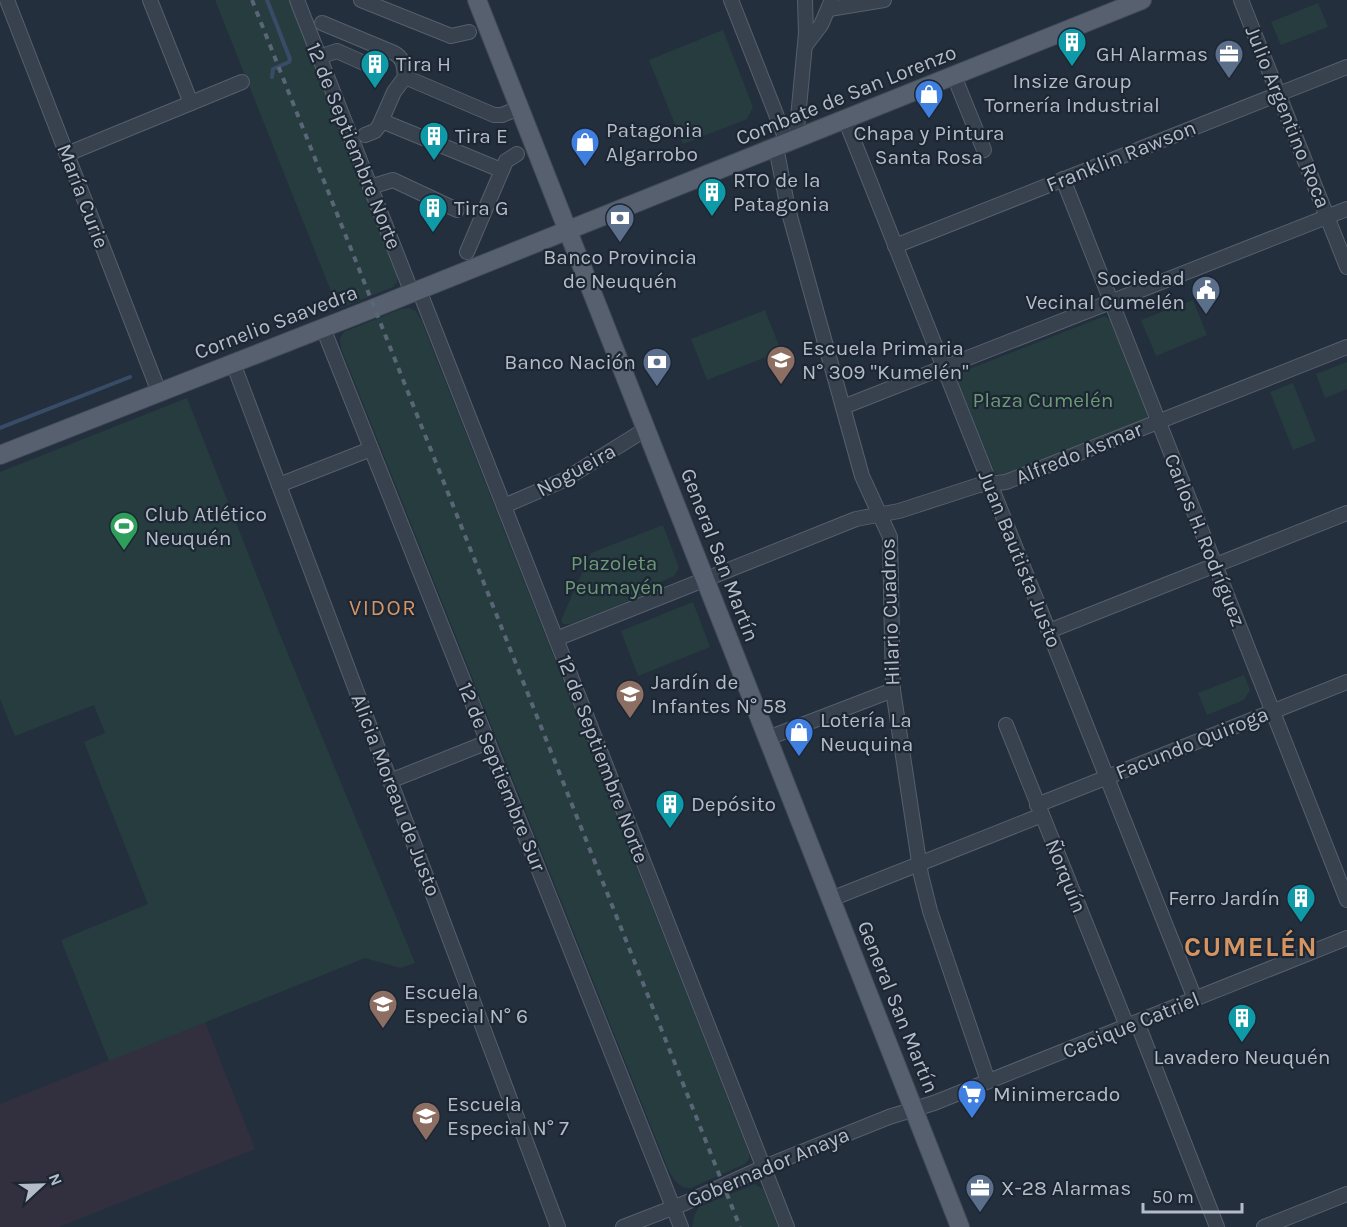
<svg xmlns="http://www.w3.org/2000/svg" width="1347" height="1227" font-family="Karla,sans-serif">
  <style>
    .medical { fill: #32303f }
    .green { fill: #263c3f }
    .lines { fill: none; stroke-linecap: round; stroke-linejoin: round }
    .stream { stroke: #394c67; stroke-width: 4 }
    .minor-casing { stroke: #565f6c; stroke-width: 16 }
    .major-casing { stroke: #414a57; stroke-width: 20 }
    .minor { stroke: #38414e; stroke-width: 14 }
    .major { stroke: #56606e; stroke-width: 18 }
    .rail { stroke: #5a6575; stroke-width: 4; stroke-dasharray: 6 6; stroke-linecap: butt }
    .labels { text-anchor: middle; stroke-width: 4.5; stroke-linejoin: round; paint-order: stroke }
    .poi-label { font-size: 21px; fill: #b4bcc9; stroke: #1d2633; text-anchor: start }
    .street-label { font-size: 21px; fill: #b4bcc9; stroke: #1d2633 }
    .park-label { font-size: 21px; fill: #6b9a76; stroke: #1d2633 }
    .neighbourhood-label { font-size: 22px; letter-spacing: 1.5px; fill: #d59563; stroke: #1d2633 }
    .district-label { font-size: 27px; font-weight: bold; letter-spacing: 1.5px; fill: #d59563; stroke: #1d2633 }
  </style>
  <rect width="100%" height="100%" fill="#242f3e"/>
  <!-- medical -->
  <path class="medical" d="M205,1022l50,127 -196,78h-59v-123z"/>
  <!-- green -->
  <g class="green">
    <path d="M215,0h75l107,271v11l-4,5 -55,22z"/>
    <path d="M1318,3l10,24 -47,18 -10,-23z"/>
    <path d="M723,30l30,77 -6,12 -64,25 -34,-84z"/>
    <path d="M1193,300l14,35 -51,21 -15,-36z"/>
    <path d="M409,308l7,3 6,11 327,831v6l-4,5 -54,24c-12,1 -18,-9 -23,-19l-327,-821 -1,-10 4,-6 57,-23z"/>
    <path d="M765,310l16,41 -74,29 -16,-41z"/>
    <path d="M1105,316l7,5 36,90 -1,6 -4,4 -139,55 -9,-3 -36,-89 -1,-9 6,-4z"/>
    <path d="M1347,362v27l-22,9 -9,-24z"/>
    <path d="M1293,383l23,58 -23,9 -23,-58z"/>
    <path d="M187,398l92,234 136,331 -15,5 -35,-10 -256,103 -48,-121 87,-36 -64,-162 21,-9 -11,-28 -79,31 -15,-37v-227z"/>
    <path d="M663,525l16,43 -5,8 -18,8 2,5 -87,35h-8l-2,-4 30,-67z"/>
    <path d="M693,602l17,45 -72,29 -17,-45z"/>
    <path d="M1244,675l6,15 -6,10 -37,15 -9,-22z"/>
    <path d="M755,1184l8,5 15,38h-86l2,-11 5,-9z"/>
  </g>
  <g class="lines">
    <!-- stream -->
    <g class="stream">
      <path d="M267,0l23,59 -1,3 -16,7 -1,8"/>
      <path d="M0,428l130,-51"/>
    </g>
    <!-- minor casing -->
    <g class="minor-casing">
      <g id="minor">
        <path d="M7,0l152,392"/>
        <path d="M150,0l41,103"/>
        <path d="M297,0l115,293"/>
        <path d="M361,0l90,36 18,-4"/>
        <path d="M731,0l56,142"/>
        <path d="M1241,0l106,267"/>
        <path d="M829,9l55,-9"/>
        <path d="M322,23l72,30c10,5 10,14 11,24l-11,15 -15,34 -4,5 -10,4"/>
        <path d="M805,46l16,-21 10,-23"/>
        <path d="M319,57l18,-6 27,12"/>
        <path d="M954,76l30,74"/>
        <path d="M405,77l89,38h8l17,-7"/>
        <path d="M845,119l350,880"/>
        <path d="M382,121l119,49"/>
        <path d="M796,139l10,-106 -1,-33"/>
        <path d="M776,147l12,62 74,267 28,61 3,153 28,185 9,36 58,170"/>
        <path d="M67,154l175,-72"/>
        <path d="M1063,179l284,721"/>
        <path d="M370,187l23,-7 64,30"/>
        <path d="M895,246l452,-179"/>
        <path d="M467,252l39,-91 11,-7"/>
        <path d="M419,290l368,937"/>
        <path d="M323,328l358,899"/>
        <path d="M233,363l325,864"/>
        <path d="M843,407l504,-198"/>
        <path d="M279,485l92,-36"/>
        <path d="M504,506l60,-26 82,-51"/>
        <path d="M1049,631l298,-118"/>
        <path d="M556,639l300,-120 43,-8 80,-26 27,-3 341,-135"/>
        <path d="M1006,725l121,301"/>
        <path d="M768,738l125,-48"/>
        <path d="M390,781l98,-39"/>
        <path d="M1037,805l310,-123"/>
        <path d="M831,899l211,-84"/>
        <path d="M1137,1022l80,205"/>
        <path d="M623,1227l62,-24 79,-36 125,-50 45,-14 413,-165"/>
        <path d="M1264,1227l83,-33"/>
      </g>
    </g>
    <!-- major casing -->
    <g class="major-casing">
      <g id="major">
        <path d="M477,0l483,1227"/>
        <path d="M0,455l374,-147 768,-308"/>
      </g>
    </g>
    <!-- minor -->
    <use href="#minor" class="minor"/>
    <!-- major -->
    <use href="#major" class="major"/>
    <!-- rail -->
    <path class="rail" d="M252,0l488,1227"/>
  </g>
  <!-- icons -->
  <defs>
    <g id="building-pin" transform="scale(1.5)"><path d="M0 17L-7.5 6A9.5 9.5 0 1 1 7.5 6Z" fill="#0f9aa8" stroke="#1d2633"/><path d="M-4-6H4V6H1V3H-1V6H-4ZM-2.5-4.3h1.7v1.8h-1.7ZM.8-4.3h1.7v1.8H.8ZM-2.5-1h1.7V.8h-1.7ZM.8-1h1.7V.8H.8Z" fill="#fff"/></g>
    <g id="office-pin" transform="scale(1.5)"><path d="M0 17L-7.5 6A9.5 9.5 0 1 1 7.5 6Z" fill="#5c6f8a" stroke="#1d2633"/><path d="M-6-3h4V-5.5h4V-3h4V5H-6ZM-1-4.5V-3h2v-1.5ZM-6 0V1H6V0Z" fill="#fff"/></g>
    <g id="shop-pin" transform="scale(1.5)"><path d="M0 17L-7.5 6A9.5 9.5 0 1 1 7.5 6Z" fill="#3f7fe0" stroke="#1d2633"/><path d="M-5-2.5h2.3a2.7 3.5 0 0 1 5.4 0H5L5.5 6h-11ZM-1.5-2.5h3a1.5 2.3 0 0 0-3 0Z" fill="#fff"/></g>
    <g id="bank-pin" transform="scale(1.5)"><path d="M0 17L-7.5 6A9.5 9.5 0 1 1 7.5 6Z" fill="#5c6f8a" stroke="#1d2633"/><path d="M-6-4H6V4H-6ZM0-2.3a2.3 2.3 0 1 0 0 4.6a2.3 2.3 0 1 0 0-4.6Z" fill="#fff"/></g>
    <g id="civic-pin" transform="scale(1.5)"><path d="M0 17L-7.5 6A9.5 9.5 0 1 1 7.5 6Z" fill="#5c6f8a" stroke="#1d2633"/><path d="M-.6-6.5H3V-4.5H.6V-3L4-1V1h2V6H-6V1h2V-1L-.6-3ZM-1.2 2.5V6h2.4V2.5Z" fill="#fff"/></g>
    <g id="school-pin" transform="scale(1.5)"><path d="M0 17L-7.5 6A9.5 9.5 0 1 1 7.5 6Z" fill="#8d6e63" stroke="#1d2633"/><path d="M0-5L7-2L0 1L-7-2ZM-4 1L0 2.5L4 1V4Q0 6-4 4Z" fill="#fff"/></g>
    <g id="stadium-pin" transform="scale(1.5)"><path d="M0 17L-7.5 6A9.5 9.5 0 1 1 7.5 6Z" fill="#2e9e5b" stroke="#1d2633"/><path d="M0-5a6.5 5 0 1 0 0 10a6.5 5 0 1 0 0-10ZM-3.5-1.8h7v3.6h-7Z" fill="#fff"/></g>
    <g id="supermarket-pin" transform="scale(1.5)"><path d="M0 17L-7.5 6A9.5 9.5 0 1 1 7.5 6Z" fill="#3f7fe0" stroke="#1d2633"/><path d="M-6-5.5h2.5l.6 2H6L4.5 2H-2.5L-4.4-4H-6ZM-1.5 3.2a1.3 1.3 0 1 0 .1 0ZM3 3.2a1.3 1.3 0 1 0 .1 0Z" fill="#fff"/></g>
  </defs>
  <g fill-rule="evenodd">
    <use href="#building-pin" x="1072" y="42"/>
    <use href="#office-pin" x="1229" y="54"/>
    <use href="#building-pin" x="375" y="64"/>
    <use href="#shop-pin" x="929" y="94"/>
    <use href="#building-pin" x="434" y="136"/>
    <use href="#shop-pin" x="585" y="142"/>
    <use href="#building-pin" x="712" y="192"/>
    <use href="#building-pin" x="433" y="208"/>
    <use href="#bank-pin" x="620" y="218"/>
    <use href="#civic-pin" x="1206" y="290"/>
    <use href="#school-pin" x="781" y="360"/>
    <use href="#bank-pin" x="657" y="362"/>
    <use href="#stadium-pin" x="124" y="526"/>
    <use href="#school-pin" x="630" y="694"/>
    <use href="#shop-pin" x="799" y="732"/>
    <use href="#building-pin" x="670" y="804"/>
    <use href="#building-pin" x="1301" y="898"/>
    <use href="#school-pin" x="383" y="1004"/>
    <use href="#building-pin" x="1242" y="1018"/>
    <use href="#supermarket-pin" x="972" y="1094"/>
    <use href="#school-pin" x="426" y="1116"/>
    <use href="#office-pin" x="980" y="1188"/>
  </g>
  <g class="labels">
    <!-- poi labels -->
    <g class="poi-label">
      <text x="1208" y="61" text-anchor="end">GH Alarmas</text>
      <text x="396" y="71">Tira H</text>
      <text x="1072" y="88" text-anchor="middle">Insize Group<tspan x="1072" dy="24">Tornería Industrial</tspan></text>
      <text x="606" y="137">Patagonia<tspan x="606" dy="24">Algarrobo</tspan></text>
      <text x="929" y="140" text-anchor="middle">Chapa y Pintura<tspan x="929" dy="24">Santa Rosa</tspan></text>
      <text x="455" y="143">Tira E</text>
      <text x="733" y="187">RTO de la<tspan x="733" dy="24">Patagonia</tspan></text>
      <text x="454" y="215">Tira G</text>
      <text x="620" y="264" text-anchor="middle">Banco Provincia<tspan x="620" dy="24">de Neuquén</tspan></text>
      <text x="1185" y="285" text-anchor="end">Sociedad<tspan x="1185" dy="24">Vecinal Cumelén</tspan></text>
      <text x="802" y="355">Escuela Primaria<tspan x="802" dy="24">N° 309 "Kumelén"</tspan></text>
      <text x="636" y="369" text-anchor="end">Banco Nación</text>
      <text x="145" y="521">Club Atlético<tspan x="145" dy="24">Neuquén</tspan></text>
      <text x="651" y="689">Jardín de<tspan x="651" dy="24">Infantes N° 58</tspan></text>
      <text x="820" y="727">Lotería La<tspan x="820" dy="24">Neuquina</tspan></text>
      <text x="691" y="811">Depósito</text>
      <text x="1280" y="905" text-anchor="end">Ferro Jardín</text>
      <text x="404" y="999">Escuela<tspan x="404" dy="24">Especial N° 6</tspan></text>
      <text x="1242" y="1064" text-anchor="middle">Lavadero Neuquén</text>
      <text x="993" y="1101">Minimercado</text>
      <text x="447" y="1111">Escuela<tspan x="447" dy="24">Especial N° 7</tspan></text>
      <text x="1001" y="1195">X-28 Alarmas</text>
    </g>
    <!-- street labels -->
    <g class="street-label">
      <text transform="translate(846 95) rotate(-22)" y="7">Combate de San Lorenzo</text>
      <text transform="translate(1288 117) rotate(68)" y="7">Julio Argentino Roca</text>
      <text transform="translate(354 146) rotate(68)" y="7">12 de Septiembre Norte</text>
      <text transform="translate(1121 156) rotate(-22)" y="7">Franklin Rawson</text>
      <text transform="translate(83 196) rotate(69)" y="7">María Curie</text>
      <text transform="translate(276 322) rotate(-21)" y="7">Cornelio Saavedra</text>
      <text transform="translate(1079 453) rotate(-22)" y="7">Alfredo Asmar</text>
      <text transform="translate(576 470) rotate(-29)" y="7">Nogueira</text>
      <text transform="translate(1205 540) rotate(68)" y="7">Carlos H. Rodríguez</text>
      <text transform="translate(720 555) rotate(69)" y="7">General San Martín</text>
      <text transform="translate(1020 559) rotate(68)" y="7">Juan Bautista Justo</text>
      <text transform="translate(890 612) rotate(-92)" y="7">Hilario Cuadros</text>
      <text transform="translate(1192 743) rotate(-22)" y="7">Facundo Quiroga</text>
      <text transform="translate(603 759) rotate(69)" y="7">12 de Septiembre Norte</text>
      <text transform="translate(502 777) rotate(68)" y="7">12 de Septiembre Sur</text>
      <text transform="translate(396 795) rotate(69)" y="7">Alicia Moreau de Justo</text>
      <text transform="translate(1066 876) rotate(68)" y="7">Ñorquín</text>
      <text transform="translate(898 1007) rotate(68)" y="7">General San Martín</text>
      <text transform="translate(1131 1025) rotate(-22)" y="7">Cacique Catriel</text>
      <text transform="translate(768 1167) rotate(-23)" y="7">Gobernador Anaya</text>
    </g>
    <!-- park labels -->
    <g class="park-label">
      <text x="1043" y="407">Plaza Cumelén</text>
      <text x="614" y="570">Plazoleta<tspan x="614" dy="24">Peumayén</tspan></text>
    </g>
    <!-- neighbourhood labels -->
    <g class="neighbourhood-label">
      <text x="383" y="615">VIDOR</text>
    </g>
    <!-- district labels -->
    <g class="district-label">
      <text x="1251" y="956">CUMELÉN</text>
    </g>
  </g>
  <!-- north arrow -->
  <g transform="translate(42 1185) rotate(68)" stroke="#1d2633" stroke-width="4.5" paint-order="stroke">
  <path d="M0-4.5L10 22L0 15L-10 22Z" fill="#b4bcc9"/>
  <text y="-9" font-size="16" font-weight="bold" text-anchor="middle" fill="#b4bcc9">N</text>
  </g>
  <!-- scale -->
  <path d="M1143 1203v9h99v-9" fill="none" stroke="#b4bcc9" stroke-width="3"/>
  <text x="1152" y="1203" font-size="18" fill="#b4bcc9" stroke="#1d2633" stroke-width="4.5" paint-order="stroke">50 m</text>
</svg>
